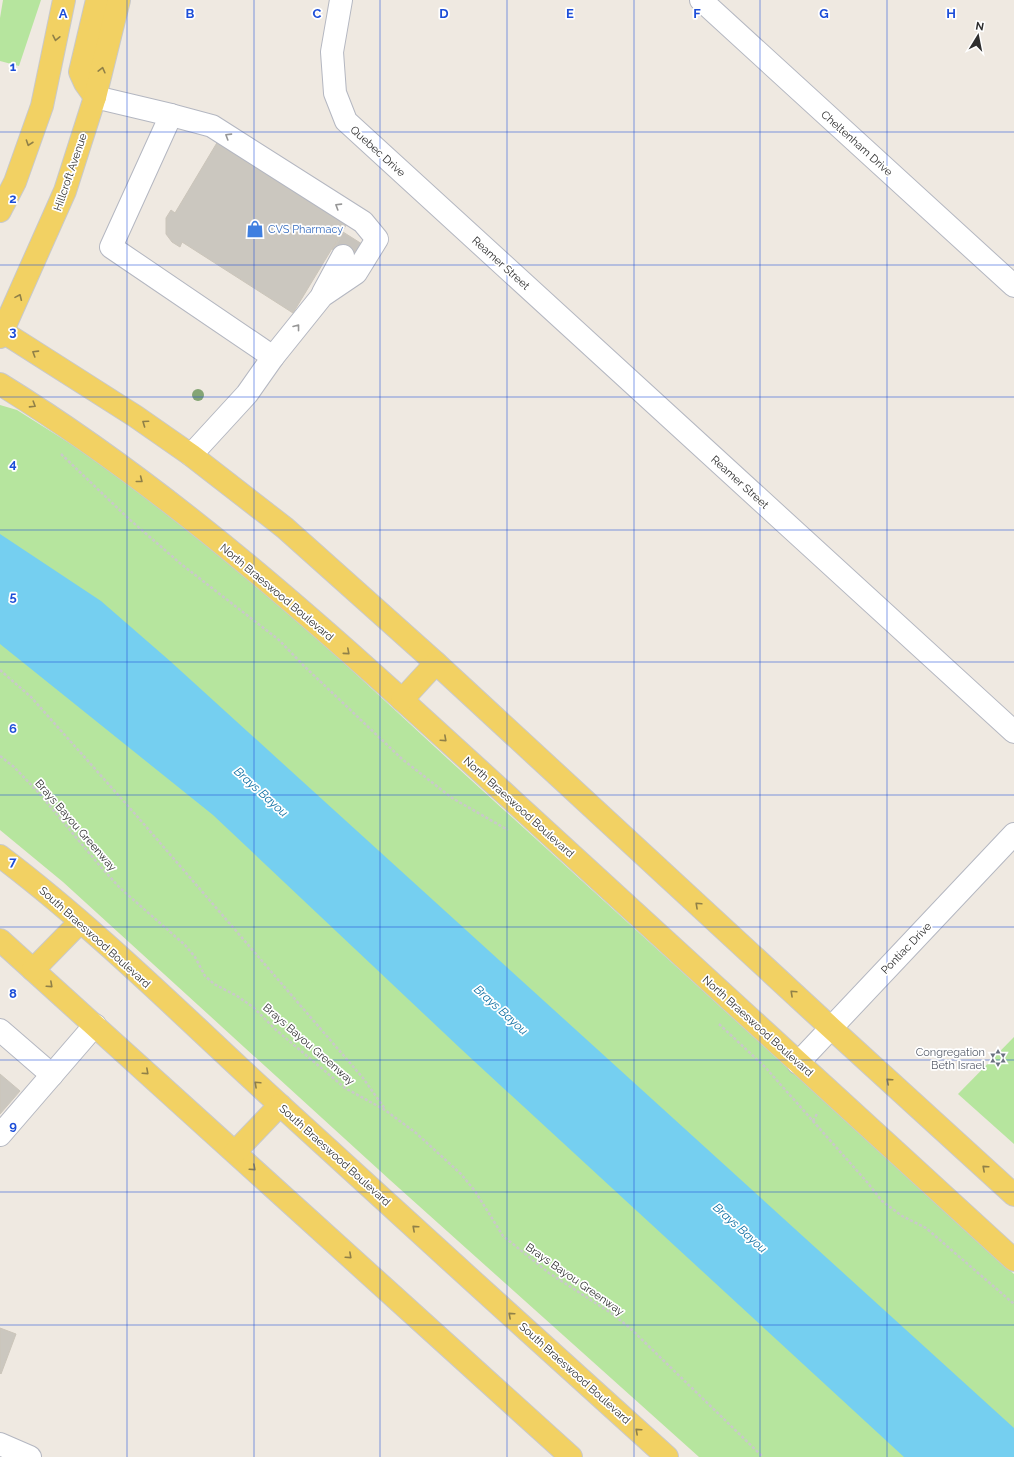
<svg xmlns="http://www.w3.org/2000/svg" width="1014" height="1457" font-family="Raleway,sans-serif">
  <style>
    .green { fill: #b6e59e }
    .water { fill: #75cff0 }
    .building { fill: #cbc7bf; stroke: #cbc5ba }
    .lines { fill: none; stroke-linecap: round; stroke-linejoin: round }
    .minor-tunnel { stroke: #c8c4bd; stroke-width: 22; stroke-dasharray: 22 11; stroke-linecap: butt }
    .minor-casing { stroke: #b4b7c1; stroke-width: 24 }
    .major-casing { stroke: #c9c9c9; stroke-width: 24 }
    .path { stroke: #c9c9c9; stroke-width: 2.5; stroke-dasharray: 3 2; stroke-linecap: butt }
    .minor { stroke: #fff; stroke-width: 22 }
    .major { stroke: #f2d163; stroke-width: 22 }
    .tree { fill: #84a574 }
    .oneway { stroke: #908048 }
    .oneway2 { stroke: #969696 }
    .grid { fill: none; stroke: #1d4ed8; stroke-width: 1; stroke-opacity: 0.55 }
    .labels { text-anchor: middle; stroke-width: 3.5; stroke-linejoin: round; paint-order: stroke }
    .street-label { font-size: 11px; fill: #2e2e2e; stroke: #fff }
    .shop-label { font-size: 11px; fill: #366cbe; stroke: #fff; text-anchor: start }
    .worship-label { font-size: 11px; fill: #5b616d; stroke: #fff; text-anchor: end }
    .water-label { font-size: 12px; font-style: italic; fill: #0d6fa3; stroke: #fff }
    .grid-label { font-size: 13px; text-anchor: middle; font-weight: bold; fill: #1d4ed8; stroke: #fff; stroke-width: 3.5; stroke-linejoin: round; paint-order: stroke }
  </style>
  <rect width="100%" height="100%" fill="#efe9e1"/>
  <!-- green -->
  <g class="green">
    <path d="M3,0h38l-22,66 -19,-5v-43z"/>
    <path d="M0,405l17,5 84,53 91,69 87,71 169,156 566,515v183h-315l-309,-277 -327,-298 -63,-52z"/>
    <path d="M1014,1037v107l-56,-50z"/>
  </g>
  <!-- water -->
  <path class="water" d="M0,534l101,67 69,60 844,767v29h-110l-443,-408 -248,-234 -213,-171z"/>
  <!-- building -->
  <g class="building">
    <path d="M218,141l130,81 -55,91 -111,-71 -2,5 -8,-5 -6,-8v-16l5,-8 4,3z"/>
    <path d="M343,232l19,12 -10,17 -20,-12z"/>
    <path d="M0,1074l20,17 -20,23z"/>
    <path d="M0,1328l16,6 -15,40 -1,-1z"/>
  </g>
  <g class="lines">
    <!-- minor-tunnel -->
    <path class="minor-tunnel" d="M343,256l10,-17"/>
    <!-- minor casing -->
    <g class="minor-casing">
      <g id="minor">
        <path d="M341,0l-9,52 3,41 11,28 668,611"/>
        <path d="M701,0l313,286"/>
        <path d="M95,97l76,18 -60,132 162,110 -26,37 -56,61"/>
        <path d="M171,115l41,11 151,96 14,17 -21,34 -34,23 -49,61"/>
        <path d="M323,293l20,-37"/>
        <path d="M0,1030l52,45"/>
        <path d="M798,1063l216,-229"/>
        <path d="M0,1135l95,-110"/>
        <path d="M0,1444l30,13"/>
      </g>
    </g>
    <!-- major casing -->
    <g class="major-casing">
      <g id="major">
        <path d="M95,97l-10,-14 -5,-11 17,-72"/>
        <path d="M0,211l15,-29 27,-76 22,-106"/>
        <path d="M0,330l135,86 56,39 94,73 151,135 394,364 184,168"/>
        <path d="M0,337l65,-146 30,-94 24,-97"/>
        <path d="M0,384c188,116 350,268 512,416 167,153 334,307 502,460"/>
        <path d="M402,700l34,-37"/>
        <path d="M0,856c99,75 188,165 280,249 128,118 258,235 387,352"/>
        <path d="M0,940l571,517"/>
        <path d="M33,970l47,-48"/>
        <path d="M235,1152l45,-47"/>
      </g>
    </g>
    <!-- path -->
    <g class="path">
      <path d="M61,454l68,65 52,45 98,76 24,25 99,94 50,39 56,32"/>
      <path d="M0,670l31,27 105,118 227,263 22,31"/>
      <path d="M0,756l14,11 25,26 61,73 20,22 65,57 10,12 10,19 9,8 23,12 16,11 22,22 70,59 40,22 31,23 45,41 14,17 28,45 46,37 62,40 19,15 133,129"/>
      <path d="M719,1024l46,43 102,115 15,19 20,15 24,12 88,76"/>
      <path d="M813,1121l5,-9"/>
    </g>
    <!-- minor -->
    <use href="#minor" class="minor"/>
    <!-- major -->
    <use href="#major" class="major"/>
  </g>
  <!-- trees -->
  <circle class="tree" cx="198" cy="395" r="6"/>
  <!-- one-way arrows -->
  <defs><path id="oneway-chevron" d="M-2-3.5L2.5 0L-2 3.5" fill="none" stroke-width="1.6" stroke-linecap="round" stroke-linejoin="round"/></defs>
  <g class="oneway">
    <use href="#oneway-chevron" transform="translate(56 38) rotate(102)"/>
    <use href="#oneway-chevron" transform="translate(102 70) rotate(-76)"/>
    <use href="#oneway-chevron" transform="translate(29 143) rotate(109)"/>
    <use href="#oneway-chevron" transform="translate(19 297) rotate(-66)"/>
    <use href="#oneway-chevron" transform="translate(35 353) rotate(-148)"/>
    <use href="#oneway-chevron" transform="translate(33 405) rotate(32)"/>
    <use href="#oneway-chevron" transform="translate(145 423) rotate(-145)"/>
    <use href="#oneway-chevron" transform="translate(140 480) rotate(38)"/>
    <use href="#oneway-chevron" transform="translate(347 652) rotate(41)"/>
    <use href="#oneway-chevron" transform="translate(444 739) rotate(42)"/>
    <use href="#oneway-chevron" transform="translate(698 905) rotate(-137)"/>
    <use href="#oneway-chevron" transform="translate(50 985) rotate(42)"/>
    <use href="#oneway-chevron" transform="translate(793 993) rotate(-137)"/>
    <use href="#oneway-chevron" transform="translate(146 1072) rotate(42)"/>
    <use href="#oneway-chevron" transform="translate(889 1081) rotate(-138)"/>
    <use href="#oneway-chevron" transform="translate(257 1084) rotate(-137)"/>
    <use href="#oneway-chevron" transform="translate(253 1168) rotate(42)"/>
    <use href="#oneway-chevron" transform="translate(985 1168) rotate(-138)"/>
    <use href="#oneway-chevron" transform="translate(415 1228) rotate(-138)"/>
    <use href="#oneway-chevron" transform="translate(349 1256) rotate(42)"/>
    <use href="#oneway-chevron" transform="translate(511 1315) rotate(-138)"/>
    <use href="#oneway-chevron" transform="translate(638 1431) rotate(-138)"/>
  </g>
  <g class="oneway2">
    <use href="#oneway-chevron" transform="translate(228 136) rotate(-148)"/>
    <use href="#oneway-chevron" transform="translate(338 206) rotate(-148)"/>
    <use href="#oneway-chevron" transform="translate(297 327) rotate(-52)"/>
  </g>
  <!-- grid -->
  <path class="grid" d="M127,0v1457M254,0v1457M380,0v1457M507,0v1457M634,0v1457M760,0v1457M887,0v1457M0,132h1014M0,265h1014M0,397h1014M0,530h1014M0,662h1014M0,795h1014M0,927h1014M0,1060h1014M0,1192h1014M0,1325h1014"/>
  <!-- icons -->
  <defs>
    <g id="shop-bare" transform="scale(1.38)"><path d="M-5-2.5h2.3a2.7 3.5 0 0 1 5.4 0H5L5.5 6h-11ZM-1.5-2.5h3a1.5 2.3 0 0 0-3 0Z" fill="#3f7fe0" stroke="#fff" stroke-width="2.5" paint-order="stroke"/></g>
    <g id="synagogue-bare" transform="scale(1.38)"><path d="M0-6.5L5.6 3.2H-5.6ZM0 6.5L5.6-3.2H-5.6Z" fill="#6b7280" stroke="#fff" stroke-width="2.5" paint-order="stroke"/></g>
  </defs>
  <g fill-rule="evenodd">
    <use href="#shop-bare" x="255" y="229"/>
    <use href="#synagogue-bare" x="998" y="1058"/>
  </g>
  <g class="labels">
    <!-- street labels -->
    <g class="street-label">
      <text transform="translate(857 143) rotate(42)" y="4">Cheltenham Drive</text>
      <text transform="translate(378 151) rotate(42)" y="4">Quebec Drive</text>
      <text transform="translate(70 172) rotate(-71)" y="4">Hillcroft Avenue</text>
      <text transform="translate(501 263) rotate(42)" y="4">Reamer Street</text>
      <text transform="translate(740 482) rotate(42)" y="4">Reamer Street</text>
      <text transform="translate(277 592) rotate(40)" y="4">North Braeswood Boulevard</text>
      <text transform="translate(519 807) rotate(42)" y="4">North Braeswood Boulevard</text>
      <text transform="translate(76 825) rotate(49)" y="4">Brays Bayou Greenway</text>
      <text transform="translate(95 937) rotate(42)" y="4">South Braeswood Boulevard</text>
      <text transform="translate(906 948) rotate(-46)" y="4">Pontiac Drive</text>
      <text transform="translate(758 1026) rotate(42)" y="4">North Braeswood Boulevard</text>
      <text transform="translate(309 1044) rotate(41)" y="4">Brays Bayou Greenway</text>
      <text transform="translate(335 1155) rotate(42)" y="4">South Braeswood Boulevard</text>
      <text transform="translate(575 1279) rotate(35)" y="4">Brays Bayou Greenway</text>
      <text transform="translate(575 1373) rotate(42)" y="4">South Braeswood Boulevard</text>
    </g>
    <!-- shop labels -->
    <g class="shop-label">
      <text x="268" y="233">CVS Pharmacy</text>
    </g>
    <!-- worship labels -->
    <g class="worship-label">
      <text x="985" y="1056">Congregation<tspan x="985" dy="13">Beth Israel</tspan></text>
    </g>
    <!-- water labels -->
    <g class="water-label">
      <text transform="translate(261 792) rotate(42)" y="4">Brays Bayou</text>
      <text transform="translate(501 1010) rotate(42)" y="4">Brays Bayou</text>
      <text transform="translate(740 1228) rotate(42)" y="4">Brays Bayou</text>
    </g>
  </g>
  <g class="grid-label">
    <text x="63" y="18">A</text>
    <text x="190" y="18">B</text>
    <text x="317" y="18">C</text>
    <text x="444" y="18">D</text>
    <text x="570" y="18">E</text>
    <text x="697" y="18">F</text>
    <text x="824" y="18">G</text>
    <text x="951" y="18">H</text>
    <text x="13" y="71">1</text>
    <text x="13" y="203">2</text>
    <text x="13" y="336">3</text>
    <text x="13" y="468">4</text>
    <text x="13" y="601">5</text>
    <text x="13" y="733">6</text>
    <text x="13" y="866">7</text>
    <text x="13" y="998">8</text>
    <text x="13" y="1130">9</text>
  </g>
  <!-- north arrow -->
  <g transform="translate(978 36) rotate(10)" stroke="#ffffff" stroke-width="3" paint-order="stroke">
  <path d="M0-3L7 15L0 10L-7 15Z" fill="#2e2e2e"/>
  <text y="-6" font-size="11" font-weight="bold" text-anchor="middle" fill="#2e2e2e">N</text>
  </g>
</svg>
